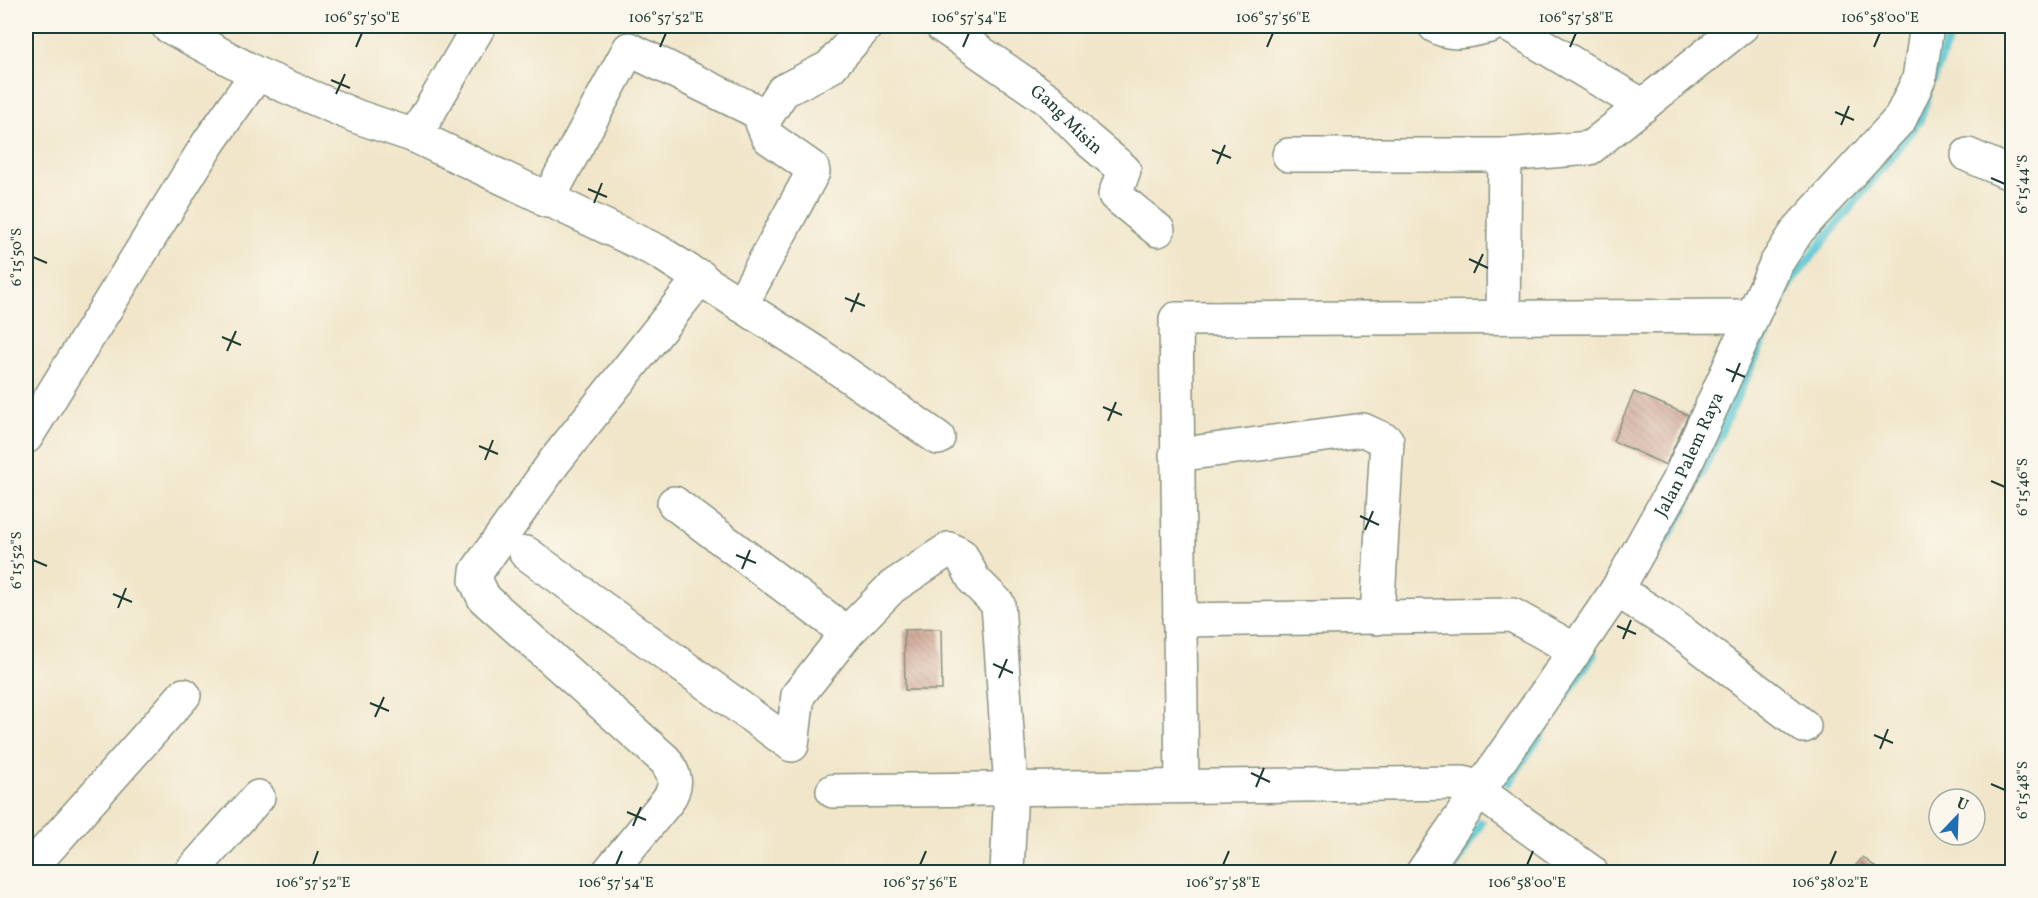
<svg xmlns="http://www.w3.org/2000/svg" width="2038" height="898" font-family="Vollkorn,serif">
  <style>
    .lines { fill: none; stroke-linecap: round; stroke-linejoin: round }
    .stream { stroke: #5dc9d5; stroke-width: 9 }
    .building { fill: url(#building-back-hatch) }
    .minor-casing { stroke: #88927f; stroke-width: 36 }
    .minor { stroke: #fff; stroke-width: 33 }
    .ticks { fill: none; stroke: #1f3d34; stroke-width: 2 }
    .labels { text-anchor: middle; stroke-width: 4.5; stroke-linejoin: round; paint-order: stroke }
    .street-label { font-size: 18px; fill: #1f3d34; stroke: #fbf7ec }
    .neatline { fill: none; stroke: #1f3d34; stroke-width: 2 }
    .ticks-label { font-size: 15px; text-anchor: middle; fill: #1f3d34 }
  </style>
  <defs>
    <pattern id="building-back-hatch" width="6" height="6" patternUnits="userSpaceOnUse" patternTransform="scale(1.5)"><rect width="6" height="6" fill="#c89886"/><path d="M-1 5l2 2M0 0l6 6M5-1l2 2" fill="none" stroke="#a27d6e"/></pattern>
  </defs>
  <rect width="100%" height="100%" fill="#fbf7ec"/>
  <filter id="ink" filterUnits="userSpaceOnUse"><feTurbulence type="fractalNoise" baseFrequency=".0167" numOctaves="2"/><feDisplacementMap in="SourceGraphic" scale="12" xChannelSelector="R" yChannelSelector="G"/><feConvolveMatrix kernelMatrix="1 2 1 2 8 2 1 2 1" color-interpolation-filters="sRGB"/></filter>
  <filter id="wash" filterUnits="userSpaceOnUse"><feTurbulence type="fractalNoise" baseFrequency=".008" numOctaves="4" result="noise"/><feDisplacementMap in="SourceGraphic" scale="24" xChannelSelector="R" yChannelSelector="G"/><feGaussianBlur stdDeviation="1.35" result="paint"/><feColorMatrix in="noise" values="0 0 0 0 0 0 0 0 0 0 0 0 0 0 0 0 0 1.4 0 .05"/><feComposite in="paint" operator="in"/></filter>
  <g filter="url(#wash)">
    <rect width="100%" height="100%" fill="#f1e6ca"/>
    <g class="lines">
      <!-- stream -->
      <g class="stream">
        <path d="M1933,80l15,-40v-14"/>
        <path d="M1652,561l32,-51 106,-227 129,-162 9,-25"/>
        <path d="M1509,782l84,-128"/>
        <path d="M1451,872l30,-49"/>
      </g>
    </g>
    <g id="blocks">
      <!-- building -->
      <g class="building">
        <path d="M1634,392l54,23 -22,50 -53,-24z"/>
        <path d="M941,629l1,61h-37l-1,-60z"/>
        <path d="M1863,857l18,15h-31z"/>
      </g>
    </g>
  </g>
  <g filter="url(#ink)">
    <use href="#blocks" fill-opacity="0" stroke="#88927f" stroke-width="1.5"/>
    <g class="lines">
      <!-- minor casing -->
      <g class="minor-casing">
        <g id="minor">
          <path d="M168,26l89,48 101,43 57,19 244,116 160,103 119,83"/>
          <path id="s1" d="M942,26l107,74 37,38 38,32 -9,25 43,35"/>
          <path d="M1435,26c18,11 35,4 55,0"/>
          <path d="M1510,26l133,80"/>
          <path d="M415,136l64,-110"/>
          <path d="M1289,155h216l85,-7 152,-122"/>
          <path d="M1968,155l44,19"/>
          <path d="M547,201l82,-152 137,67"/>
          <path d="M741,305l72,-133 -1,-4 -44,-31 -6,-14 21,-32 47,-24 36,-41"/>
          <path d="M1503,317l2,-162"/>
          <path d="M26,437l183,-295 48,-68"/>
          <path d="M1176,455l187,-25 24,11 -10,177"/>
          <path d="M674,503l173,130"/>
          <path d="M526,553l266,192 6,-50 49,-62 45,-46 57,-38 12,6 13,25 24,24 13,184 -4,84"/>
          <path d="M1617,590l55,35 132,101"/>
          <path d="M1179,620l333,-5 63,35"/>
          <path d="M1182,786l-6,-467 575,-3"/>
          <path d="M833,791l630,-8 17,5"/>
          <path d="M1478,791l113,81"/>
          <path d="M27,872l157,-177"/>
          <path d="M191,872l67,-75"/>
          <path d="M609,872l59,-72c10,-16 8,-24 -3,-40l-181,-162 -8,-17 1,-10 78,-110 146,-184"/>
          <path id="s2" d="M1423,872l194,-282 62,-111 97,-215 22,-34 102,-111 19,-40 8,-53"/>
        </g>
      </g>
      <!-- minor -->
      <use href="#minor" class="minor"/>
    </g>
  </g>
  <!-- ticks -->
  <path class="ticks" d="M356,47l6,-14M660,47l6,-14M963,47l6,-14M1267,47l6,-14M1570,47l6,-14M1874,47l6,-14M331,80l19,8M336,94l9,-20M1835,112l19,8M1841,125l8,-19M1212,150l19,8M1217,164l8,-19M1991,178l14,6M588,189l19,8M594,203l8,-20M33,257l14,6M1469,259l19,9M1474,273l9,-19M845,298l20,8M851,312l8,-19M222,337l19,8M227,351l9,-20M1726,369l19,8M1732,382l8,-19M1103,407l19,8M1108,421l8,-19M479,446l19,8M485,460l8,-20M1991,481l14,6M1360,516l19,9M1365,530l8,-19M736,555l20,8M33,560l14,6M742,569l8,-19M113,594l19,8M118,608l8,-20M1617,626l19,8M1623,639l8,-19M993,664l20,9M999,678l8,-19M370,703l19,8M375,717l9,-20M1874,735l19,8M1880,749l8,-20M1251,773l19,9M1991,784l14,6M1256,787l8,-19M627,812l19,8M633,826l8,-19M313,865l5,-14M616,865l6,-14M920,865l6,-14M1223,865l6,-14M1527,865l6,-14M1830,865l6,-14"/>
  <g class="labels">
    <!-- street labels -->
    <g class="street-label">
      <text dy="6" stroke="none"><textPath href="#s1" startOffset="156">Gang Misin</textPath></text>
      <text dy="6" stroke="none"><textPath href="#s2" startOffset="496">Jalan Palem Raya</textPath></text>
    </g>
  </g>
  <!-- margin -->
  <rect width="2038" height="898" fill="none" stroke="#fbf7ec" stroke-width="66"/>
  <!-- north arrow -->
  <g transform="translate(1957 817) rotate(23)"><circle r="28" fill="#fbf7ec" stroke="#a3ada2" stroke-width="1.5"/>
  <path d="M0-4.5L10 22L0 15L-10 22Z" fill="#1f6fb2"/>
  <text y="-9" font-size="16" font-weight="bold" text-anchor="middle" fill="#1f3d34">U</text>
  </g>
  <rect x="33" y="33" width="1972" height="832" class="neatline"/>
  <g class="ticks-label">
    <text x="362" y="22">106°57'50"E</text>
    <text x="666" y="22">106°57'52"E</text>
    <text x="969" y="22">106°57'54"E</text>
    <text x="1273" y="22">106°57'56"E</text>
    <text x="1576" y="22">106°57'58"E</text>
    <text x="1880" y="22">106°58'00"E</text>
    <text transform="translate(2022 184) rotate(-90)" y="5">6°15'44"S</text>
    <text transform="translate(16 257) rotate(-90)" y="5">6°15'50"S</text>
    <text transform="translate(2022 487) rotate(-90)" y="5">6°15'46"S</text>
    <text transform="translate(16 560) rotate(-90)" y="5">6°15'52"S</text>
    <text transform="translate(2022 790) rotate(-90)" y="5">6°15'48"S</text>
    <text x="313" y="887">106°57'52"E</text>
    <text x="616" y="887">106°57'54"E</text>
    <text x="920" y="887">106°57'56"E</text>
    <text x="1223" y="887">106°57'58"E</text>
    <text x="1527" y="887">106°58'00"E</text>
    <text x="1830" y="887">106°58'02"E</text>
  </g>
</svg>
